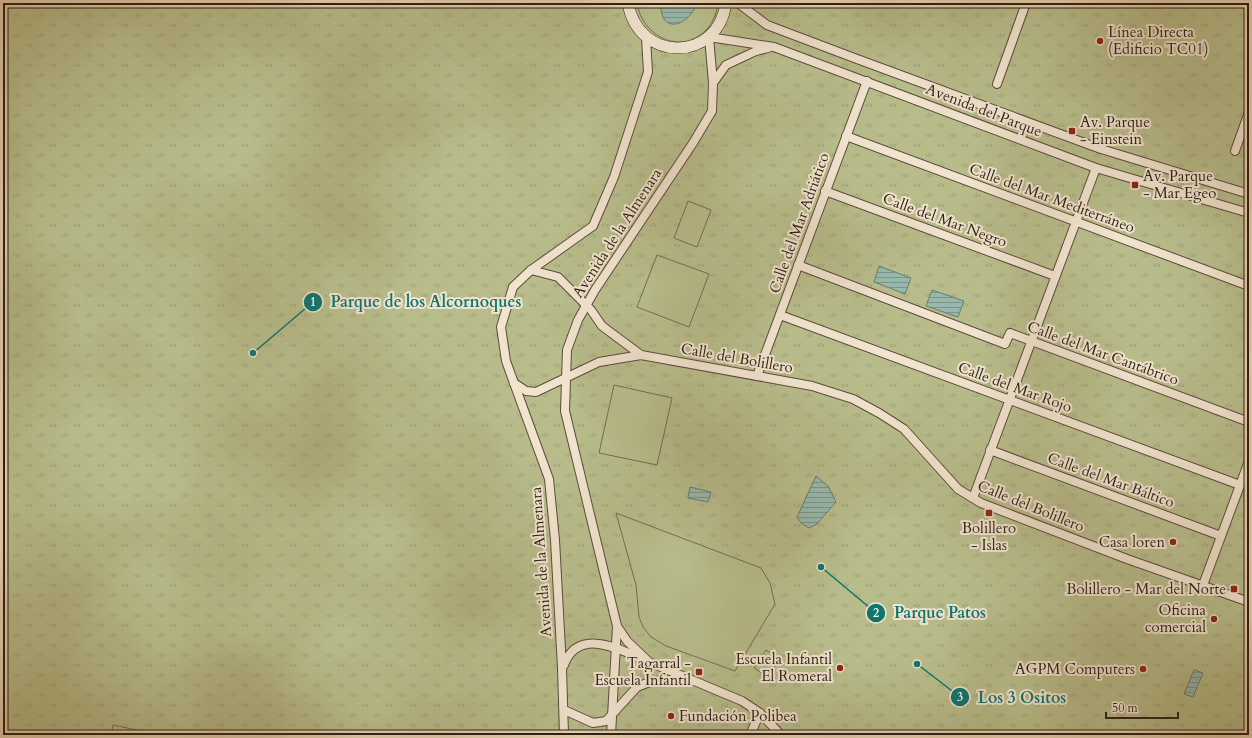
<svg xmlns="http://www.w3.org/2000/svg" width="1252" height="738" font-family="Cardo,serif">
  <style>
    .grass { fill: url(#grass-tufts); stroke: #726e50 }
    .garden { fill: #b8bc8b; stroke: #726e50 }
    .water { fill: url(#water-rules); stroke: #6c7b6f }
    .lines { fill: none; stroke-linecap: round; stroke-linejoin: round }
    .street-casing { stroke: #5a4c3c; stroke-width: 10 }
    .secondary-casing { stroke: #2b1f14; stroke-width: 12 }
    .street { stroke: #f1e3ce; stroke-width: 8 }
    .secondary { stroke: #f1e3ce; stroke-width: 11 }
    .poi-dot { fill: #8f2418; stroke: #f1e3ce; stroke-width: 1.5 }
    .labels { text-anchor: middle; stroke-width: 4; stroke-linejoin: round; paint-order: stroke }
    .poi-label { font-size: 15px; fill: #2b1f14; stroke: #f1e3ce; text-anchor: end }
    .street-label { font-size: 15px; fill: #2b1f14; stroke: #f1e3ce }
    .leader { fill: none; stroke: #0f766e; stroke-width: 1.5 }
    .callout-dot { fill: #0f766e; stroke: #f1e3ce; stroke-width: 1.5 }
    .mark-label { font-size: 12px; text-anchor: middle; font-weight: bold; fill: #fff }
    .callout-label { font-size: 16px; text-anchor: middle; font-weight: bold; fill: #0f766e; stroke: #f1e3ce; stroke-width: 4; stroke-linejoin: round; paint-order: stroke }
  </style>
  <defs>
    <pattern id="grass-tufts" width="24" height="20" patternUnits="userSpaceOnUse"><rect width="24" height="20" fill="#b8bc8b"/><path d="M3 7l-1-3M5 7V3M7 7l1-3M15 17l-1-3M17 17v-4M19 17l1-3" fill="none" stroke="#9ea177"/></pattern>
    <pattern id="water-rules" width="6" height="5" patternUnits="userSpaceOnUse"><rect width="6" height="5" fill="#97b8ac"/><path d="M0 2.5h6" fill="none" stroke="#7b958b"/></pattern>
  </defs>
  <rect width="100%" height="100%" fill="#e9d4b3"/>
  <filter id="stains"><feTurbulence type="fractalNoise" baseFrequency=".005" numOctaves="4"/><feColorMatrix values="0 0 0 0 .2 0 0 0 0 .09 0 0 0 0 .02 0 0 0 .5 -.17"/></filter>
  <radialGradient id="worn" r=".72"><stop offset=".6" stop-color="#630" stop-opacity="0"/><stop offset="1" stop-color="#630" stop-opacity=".3"/></radialGradient>
  <!-- grass -->
  <rect class="grass" x="3" y="3" width="1246" height="732"/>
  <!-- garden -->
  <g class="garden">
    <path d="M637,3h81v2c-2,9 -5,18 -12,25 -26,26 -64,6 -69,-27z"/>
    <path d="M688,201l23,9 -14,37 -23,-9z"/>
    <path d="M657,255l52,19 -20,53 -52,-20z"/>
    <path d="M614,385l58,13 -15,67 -58,-12z"/>
    <path d="M616,513l145,55 9,15 5,21 -40,67 -69,-25 -15,-9 -8,-10 -4,-10 -3,-32z"/>
    <path d="M766,650l13,9 -11,18 -14,-9z"/>
    <path d="M113,725l47,10h-49z"/>
  </g>
  <!-- water -->
  <g class="water">
    <path d="M661,3h36c-8,24 -38,32 -36,0z"/>
    <path d="M879,266l32,12 -6,16 -31,-12z"/>
    <path d="M932,290l32,11 -6,16 -32,-11z"/>
    <path d="M816,476l12,10 8,16 -19,22 -8,4 -8,-5 -4,-6z"/>
    <path d="M690,487l21,5 -3,10 -20,-4z"/>
    <path d="M1194,670l9,3 -10,24 -9,-3z"/>
  </g>
  <g class="lines">
    <!-- street casing -->
    <g class="street-casing">
      <g id="street">
        <path d="M738,3l29,22 90,34 244,90 148,45"/>
        <path d="M713,83l13,-18 30,-14 12,-3"/>
        <path d="M997,84l29,-81"/>
        <path d="M846,136l403,150"/>
        <path d="M1235,151l14,-39"/>
        <path d="M825,191l230,85"/>
        <path d="M798,265l207,79 5,-11 239,89"/>
        <path d="M531,270l27,7 33,33 11,16 39,29"/>
        <path d="M780,315l460,170"/>
        <path d="M757,376l110,-295"/>
        <path d="M514,383l12,8 10,1 63,-30 42,-7 171,31 41,13 26,14 25,16 54,60 23,14 146,56 122,43"/>
        <path d="M990,450l231,86"/>
        <path d="M973,498l123,-330"/>
        <path d="M1203,585l46,-124"/>
        <path d="M617,626l10,15 22,21 93,39 18,12 21,22"/>
        <path d="M564,665c14,-38 55,-16 81,-5"/>
        <path d="M564,710l29,13 13,-2 31,-34 15,-6 36,-2"/>
        <path d="M564,735l-2,-67 -7,-128 -6,-61 -43,-118 -5,-34 12,-40 18,-17 62,-44 21,-49 34,-105 -2,-34"/>
        <path d="M611,735l6,-109 -52,-215 2,-61 11,-30 17,-30 98,-147 19,-32 1,-28 -4,-46 65,10 322,121 153,45"/>
        <path d="M750,735l10,-22"/>
      </g>
    </g>
    <!-- secondary casing -->
    <g class="secondary-casing">
      <path id="secondary" d="M628,3c10,60 90,60 98,0"/>
    </g>
    <!-- street -->
    <use href="#street" class="street"/>
    <!-- secondary -->
    <use href="#secondary" class="secondary"/>
  </g>
  <!-- markers -->
  <g class="poi-dot">
    <circle cx="1100" cy="41" r="4"/>
    <rect x="1068" y="127" width="8" height="8" rx="2"/>
    <rect x="1131" y="181" width="8" height="8" rx="2"/>
    <rect x="985" y="509" width="8" height="8" rx="2"/>
    <circle cx="1173" cy="542" r="4"/>
    <rect x="1230" y="585" width="8" height="8" rx="2"/>
    <circle cx="1214" cy="619" r="4"/>
    <circle cx="840" cy="668" r="4"/>
    <circle cx="1143" cy="669" r="4"/>
    <rect x="695" y="668" width="8" height="8" rx="2"/>
    <circle cx="671" cy="716" r="4"/>
  </g>
  <g class="labels">
    <!-- poi labels -->
    <g class="poi-label">
      <text x="1108" y="37" text-anchor="start">Línea Directa<tspan x="1108" dy="17">(Edificio TC01)</tspan></text>
      <text x="1080" y="127" text-anchor="start">Av. Parque<tspan x="1080" dy="17">- Einstein</tspan></text>
      <text x="1143" y="181" text-anchor="start">Av. Parque<tspan x="1143" dy="17">- Mar Egeo</tspan></text>
      <text x="989" y="533" text-anchor="middle">Bolillero<tspan x="989" dy="17">- Islas</tspan></text>
      <text x="1165" y="547">Casa loren</text>
      <text x="1226" y="594">Bolillero - Mar del Norte</text>
      <text x="1206" y="615">Oficina<tspan x="1206" dy="17">comercial</tspan></text>
      <text x="832" y="664">Escuela Infantil<tspan x="832" dy="17">El Romeral</tspan></text>
      <text x="691" y="668">Tagarral -<tspan x="691" dy="17">Escuela Infantil</tspan></text>
      <text x="1135" y="674">AGPM Computers</text>
      <text x="679" y="721" text-anchor="start">Fundación Polibea</text>
    </g>
    <!-- street labels -->
    <g class="street-label">
      <text transform="translate(984 110) rotate(21)" y="5">Avenida del Parque</text>
      <text transform="translate(1052 198) rotate(20)" y="5">Calle del Mar Mediterráneo</text>
      <text transform="translate(945 220) rotate(20)" y="5">Calle del Mar Negro</text>
      <text transform="translate(799 223) rotate(-70)" y="5">Calle del Mar Adriático</text>
      <text transform="translate(617 233) rotate(-57)" y="5">Avenida de la Almenara</text>
      <text transform="translate(1103 353) rotate(20)" y="5">Calle del Mar Cantábrico</text>
      <text transform="translate(737 358) rotate(10)" y="5">Calle del Bolillero</text>
      <text transform="translate(1015 387) rotate(20)" y="5">Calle del Mar Rojo</text>
      <text transform="translate(1111 480) rotate(20)" y="5">Calle del Mar Báltico</text>
      <text transform="translate(1031 506) rotate(22)" y="5">Calle del Bolillero</text>
      <text transform="translate(541 562) rotate(-94)" y="5">Avenida de la Almenara</text>
    </g>
  </g>
  <!-- callouts -->
  <path class="leader" d="M253 353L313 302M821 567L876 613M917 664L960 697"/>
  <g class="callout-dot">
    <circle cx="253" cy="353" r="4"/>
    <circle cx="821" cy="567" r="4"/>
    <circle cx="917" cy="664" r="4"/>
    <circle cx="313" cy="302" r="10"/>
    <circle cx="876" cy="613" r="10"/>
    <circle cx="960" cy="697" r="10"/>
  </g>
  <g class="mark-label">
    <text x="313" y="306">1</text>
    <text x="876" y="617">2</text>
    <text x="960" y="701">3</text>
  </g>
  <g class="callout-label">
    <text x="426" y="307">Parque de los Alcornoques</text>
    <text x="940" y="618">Parque Patos</text>
    <text x="1022" y="703">Los 3 Ositos</text>
  </g>
  <!-- margin -->
  <rect width="1252" height="738" fill="none" stroke="#e9d4b3" stroke-width="16"/>
  <rect x="4" y="4" width="1244" height="730" fill="none" stroke="#2b1f14" stroke-width="2"/>
  <rect x="8" y="8" width="1236" height="722" fill="none" stroke="#2b1f14"/>
  <!-- scale -->
  <path d="M1106 712v6h72v-6" fill="none" stroke="#2b1f14" stroke-width="2"/>
  <text x="1112" y="712" font-size="12" fill="#2b1f14" stroke="#f1e3ce" stroke-width="3" paint-order="stroke">50 m</text>
  <rect width="100%" height="100%" filter="url(#stains)"/>
  <rect width="100%" height="100%" fill="url(#worn)"/>
</svg>
